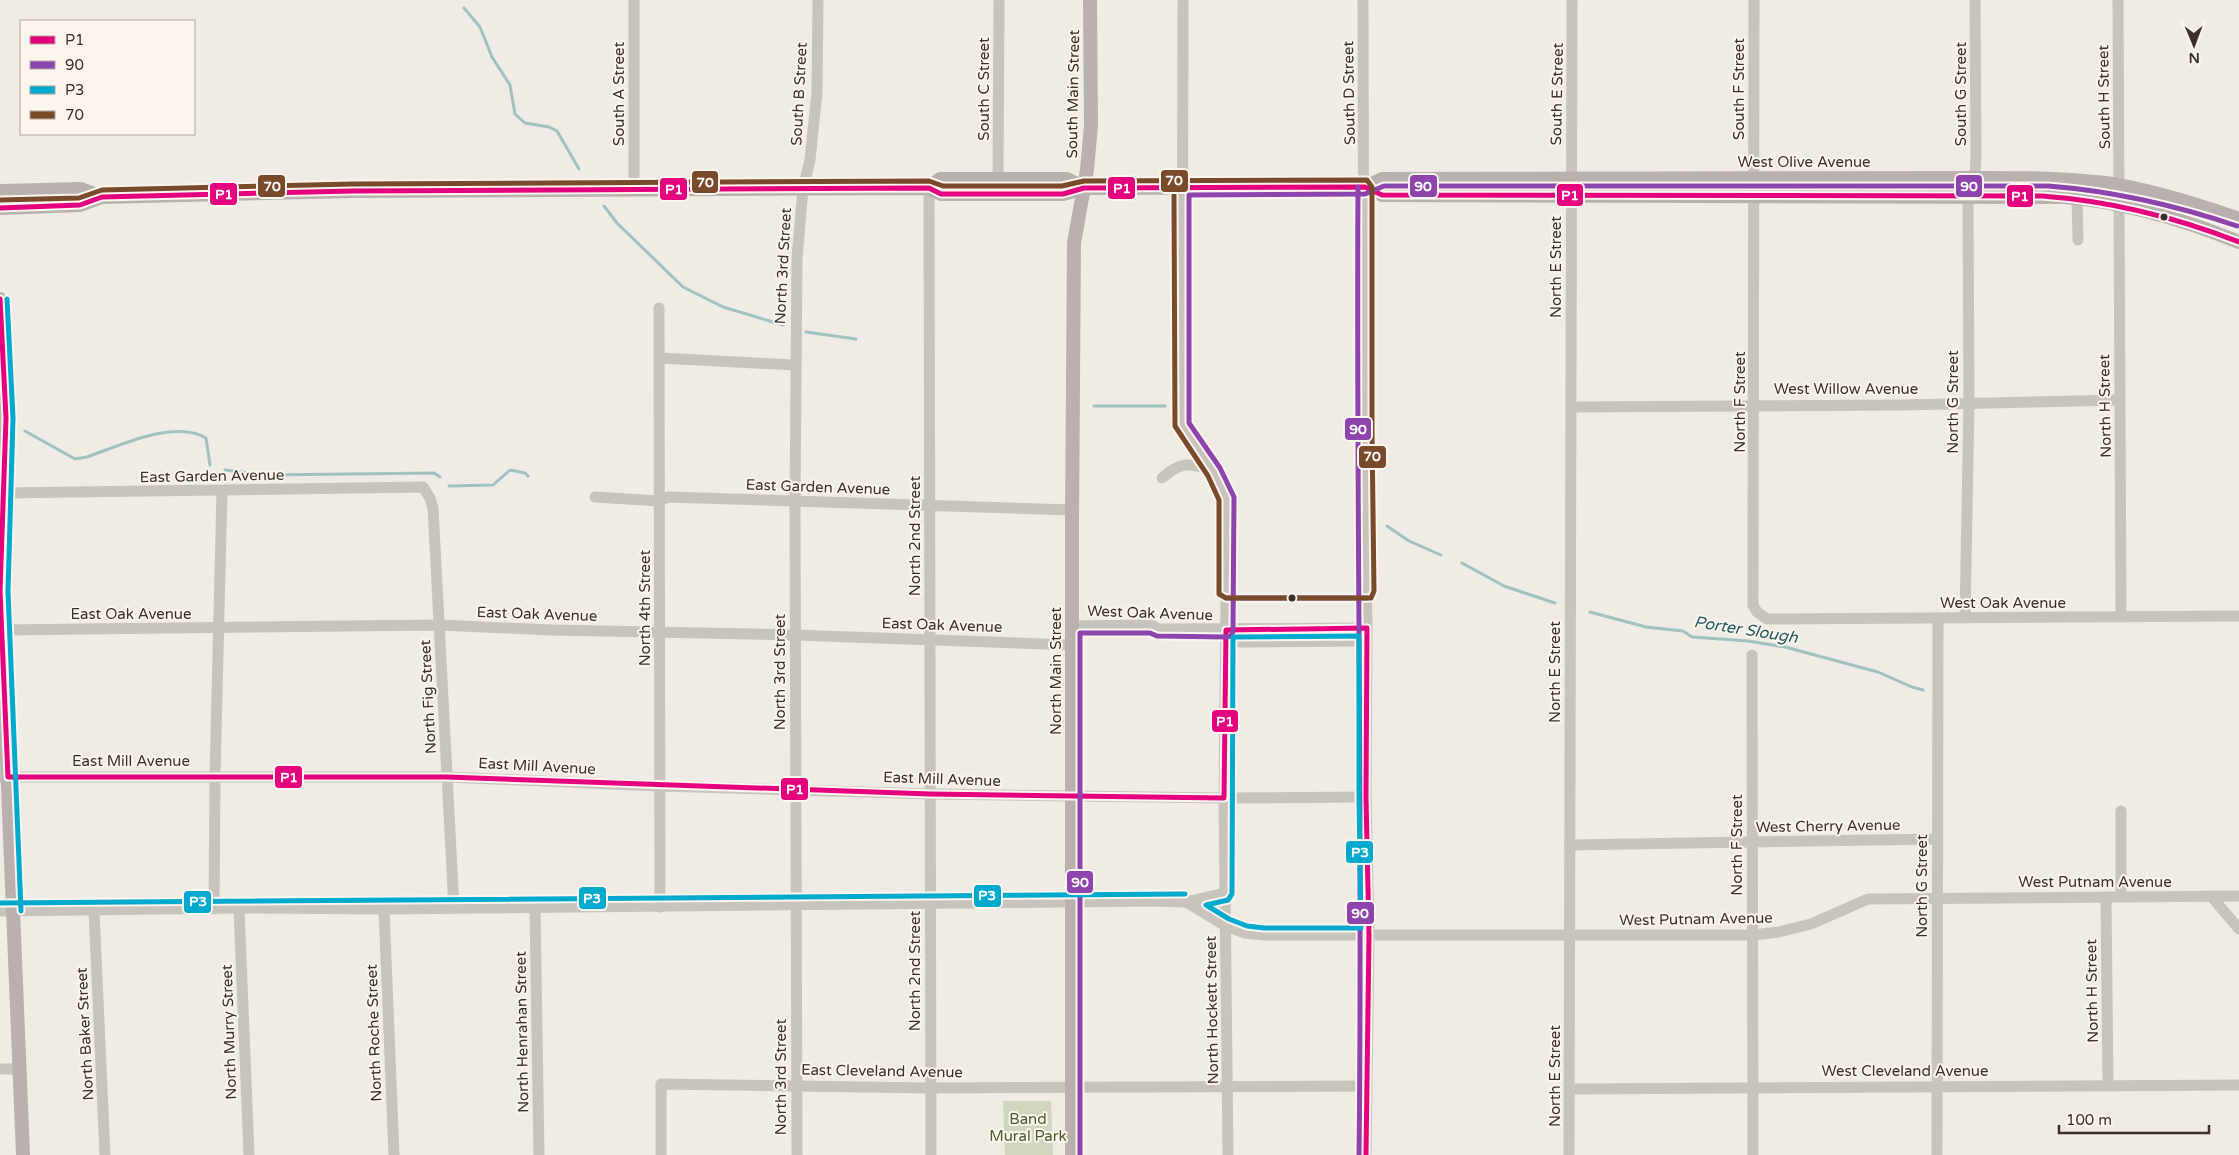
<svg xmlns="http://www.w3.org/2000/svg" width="2239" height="1155" font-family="'Varela Round',sans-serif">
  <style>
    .green { fill: #d1d6bf }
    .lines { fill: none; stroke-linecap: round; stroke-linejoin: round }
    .stream { stroke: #a1c2c1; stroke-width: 3 }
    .minor { stroke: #c9c3be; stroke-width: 11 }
    .major { stroke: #b8b1ad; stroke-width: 14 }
    .bus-1-casing { stroke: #fbf5ee; stroke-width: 9 }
    .bus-2-casing { stroke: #fbf5ee; stroke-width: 9 }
    .bus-3-casing { stroke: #fbf5ee; stroke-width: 9 }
    .bus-4-casing { stroke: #fbf5ee; stroke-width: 9 }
    .bus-1 { stroke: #e5007d; stroke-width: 5 }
    .bus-2 { stroke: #8e44ad; stroke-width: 5 }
    .bus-3 { stroke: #00a9ce; stroke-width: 5 }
    .bus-4 { stroke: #7a4b2a; stroke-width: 5 }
    .bus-dot { fill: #3b302b; stroke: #fbf5ee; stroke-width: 2 }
    .labels { text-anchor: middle; stroke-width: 4; stroke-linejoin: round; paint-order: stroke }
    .street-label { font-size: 15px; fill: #3b302b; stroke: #fbf5ee }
    .park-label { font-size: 15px; fill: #4a5a2e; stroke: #fbf5ee }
    .water-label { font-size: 16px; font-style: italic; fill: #1f5a5e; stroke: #fbf5ee }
    .line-badge { stroke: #fbf5ee; stroke-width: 2 }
    .badge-label { font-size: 14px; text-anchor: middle; font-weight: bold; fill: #fff }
  </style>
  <rect width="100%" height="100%" fill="#f0ebe5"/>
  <!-- green -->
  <path class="green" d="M1003,1101h48l2,54h-48z"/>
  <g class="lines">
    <!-- stream -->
    <g class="stream">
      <path d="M464,8l16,19 12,30 18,28 5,29 10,9 24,4 8,4 22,38"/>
      <path d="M604,206l13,17 66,64 40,20 60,18"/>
      <path d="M806,332l50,7"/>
      <path d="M1094,406h71"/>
      <path d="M25,431l50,28 12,-2c32,-11 88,-38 119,-19l4,27"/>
      <path d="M225,470l42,5 167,-2 6,4"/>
      <path d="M449,486l44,-1 17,-15 15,3 3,3"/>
      <path d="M1387,526l22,15 32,14"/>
      <path d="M1462,563l42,23 51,17"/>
      <path d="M1590,612l56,15 37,4 9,6 56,4 37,6 93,25 34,15 11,3"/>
    </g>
    <!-- minor -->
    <g class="minor">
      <path d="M634,0v189"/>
      <path d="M1183,0l-1,425 32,47 13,26 -3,300 4,357"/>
      <path d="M1363,0l1,433 3,195 -1,169 3,138 -3,220"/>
      <path d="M1754,0l-1,605 4,7 10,7 472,-3"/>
      <path d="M2118,0l3,617"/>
      <path d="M998,179l1,-179"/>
      <path d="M929,188l2,967"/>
      <path d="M2077,198l1,42"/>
      <path d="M659,308l1,599"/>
      <path d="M660,358l135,7"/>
      <path d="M1572,407l332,-2 216,-5"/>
      <path d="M1162,478c19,-17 28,-15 50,-8"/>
      <path d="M2,493l421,-6 7,11 3,10 21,400"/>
      <path d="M595,497l64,4 9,-4 404,13"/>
      <path d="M1965,618l4,-215 -1,-198 7,-27 1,-21 -1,-157"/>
      <path d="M1072,626l80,-1 6,4 209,-1"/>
      <path d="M0,630l439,-5 113,5 243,5 277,10"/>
      <path d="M1226,630l14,12 127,-1"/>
      <path d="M1752,655l1,500"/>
      <path d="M0,777h447l212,9 271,8 294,4 142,-1"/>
      <path d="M1570,845l367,-6"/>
      <path d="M2121,896v-85"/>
      <path d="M2211,896l28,33"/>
      <path d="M2106,897l2,187"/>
      <path d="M1186,902l39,-9"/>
      <path d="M239,908l10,247"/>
      <path d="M535,908l4,247"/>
      <path d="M214,909l1,-133 7,-285"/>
      <path d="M384,909l10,246"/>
      <path d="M0,911l239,-3 145,1 771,-8 31,1 40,24 19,7 19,2h488l27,-3 32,-8 57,-25 371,-3"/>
      <path d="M94,911l11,244"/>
      <path d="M0,1069h20"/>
      <path d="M1570,1089l669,-4"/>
      <path d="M661,1155v-71l269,4 436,-2"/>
      <path d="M797,1155l-2,-653 2,-244 6,-69 7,-29 7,-68 1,-92"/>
      <path d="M1569,1155l3,-1155"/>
      <path d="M1937,1155l1,-537"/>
    </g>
    <!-- major -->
    <g class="major">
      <path d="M1365,187l17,8 683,2c61,5 117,22 174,45"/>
      <path d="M929,188l11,-9h127l17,9"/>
      <path d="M0,191l81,-2 21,8"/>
      <path d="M0,208l80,-3 22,-8 251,-6 576,-3 12,6h122l21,-6 281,-1 17,-8 605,-1c40,0 79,0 119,5 46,7 90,21 133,36"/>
      <path d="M0,299l6,119 -6,173 23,564"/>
      <path d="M1072,1155v-634l2,-278 13,-73 4,-45 -1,-125"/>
    </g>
    <!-- bus-1 casing -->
    <g class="bus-1-casing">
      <g id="bus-1">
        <path d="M0,208l80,-3 22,-8 251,-6 576,-3 12,6h122l21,-6 281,-1 17,8 660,1c69,5 133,21 197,46"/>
        <path d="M0,299l6,119 -6,173 8,186h439l483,17 294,4 2,-168 141,-2 -1,169 3,138 -3,220"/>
      </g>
    </g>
    <!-- bus-2 casing -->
    <g class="bus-2-casing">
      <g id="bus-2">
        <path d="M1358,187c-2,323 5,645 1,968"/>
        <path d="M1226,598h141"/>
        <path d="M1080,1155v-522h70l7,3 69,1 5,-1 2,-5 1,-134 -14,-29 -31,-45v-228l176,-1 19,-8h664c65,5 127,19 189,40"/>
      </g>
    </g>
    <!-- bus-3 casing -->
    <g class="bus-3-casing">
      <g id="bus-3">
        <path d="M7,299l6,119 -5,173 13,320"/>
        <path d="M1359,636v161l2,131h-97l-17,-2 -18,-7 -23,-14 22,-5 4,-6 1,-257z"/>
        <path d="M0,903l1185,-9"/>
      </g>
    </g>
    <!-- bus-4 casing -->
    <g class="bus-4-casing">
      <path id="bus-4" d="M0,200l79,-2 23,-8 251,-6 576,-3 14,5h119l22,-5 283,-1 5,7v246l2,158 -3,7h-145l-7,-4v-94l-11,-24 -33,-50 -1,-231"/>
    </g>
    <!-- bus-1 -->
    <use href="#bus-1" class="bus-1"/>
    <!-- bus-2 -->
    <use href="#bus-2" class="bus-2"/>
    <!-- bus-3 -->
    <use href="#bus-3" class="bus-3"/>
    <!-- bus-4 -->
    <use href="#bus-4" class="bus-4"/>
  </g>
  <!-- markers -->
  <g class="bus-dot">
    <circle cx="2164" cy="217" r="4.5"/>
    <circle cx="1292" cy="598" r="4.5"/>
  </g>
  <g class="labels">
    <!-- street labels -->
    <g class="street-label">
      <text transform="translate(984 89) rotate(-90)" y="5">South C Street</text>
      <text transform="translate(1739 89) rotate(-90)" y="5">South F Street</text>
      <text transform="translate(1349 93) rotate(-91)" y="5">South D Street</text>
      <text transform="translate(619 94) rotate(-90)" y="5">South A Street</text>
      <text transform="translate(799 94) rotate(-87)" y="5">South B Street</text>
      <text transform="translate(1073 94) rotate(-89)" y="5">South Main Street</text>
      <text transform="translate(1557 94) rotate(-89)" y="5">South E Street</text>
      <text transform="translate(1961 94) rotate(-90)" y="5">South G Street</text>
      <text transform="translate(2104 97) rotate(-91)" y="5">South H Street</text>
      <text x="1804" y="167">West Olive Avenue</text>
      <text transform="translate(783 266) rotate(-87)" y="5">North 3rd Street</text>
      <text transform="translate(1556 267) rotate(-90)" y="5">North E Street</text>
      <text x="1846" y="394">West Willow Avenue</text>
      <text transform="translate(1740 402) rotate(-90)" y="5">North F Street</text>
      <text transform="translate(1953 402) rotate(-90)" y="5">North G Street</text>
      <text transform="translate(2105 406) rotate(-91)" y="5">North H Street</text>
      <text transform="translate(212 476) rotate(-1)" y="5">East Garden Avenue</text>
      <text transform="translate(818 487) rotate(2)" y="5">East Garden Avenue</text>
      <text transform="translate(915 536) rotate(-90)" y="5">North 2nd Street</text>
      <text x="2003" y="608">West Oak Avenue</text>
      <text transform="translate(645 608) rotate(-90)" y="5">North 4th Street</text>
      <text transform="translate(1150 613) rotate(2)" y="5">West Oak Avenue</text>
      <text x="131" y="619">East Oak Avenue</text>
      <text transform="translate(537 614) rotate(2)" y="5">East Oak Avenue</text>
      <text transform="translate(942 625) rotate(2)" y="5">East Oak Avenue</text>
      <text transform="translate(1056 671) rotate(-90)" y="5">North Main Street</text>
      <text transform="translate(780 672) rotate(-90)" y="5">North 3rd Street</text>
      <text transform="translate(1555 672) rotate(-90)" y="5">North E Street</text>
      <text transform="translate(428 697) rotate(-93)" y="5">North Fig Street</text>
      <text x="131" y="766">East Mill Avenue</text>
      <text transform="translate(537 766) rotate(3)" y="5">East Mill Avenue</text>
      <text transform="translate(942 779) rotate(2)" y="5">East Mill Avenue</text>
      <text transform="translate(1828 826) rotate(-1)" y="5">West Cherry Avenue</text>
      <text transform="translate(1737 845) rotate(-90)" y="5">North F Street</text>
      <text x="2095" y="887">West Putnam Avenue</text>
      <text transform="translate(1922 886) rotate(-90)" y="5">North G Street</text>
      <text transform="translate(1696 919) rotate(-1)" y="5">West Putnam Avenue</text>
      <text transform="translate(915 971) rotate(-90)" y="5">North 2nd Street</text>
      <text transform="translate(2092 991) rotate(-91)" y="5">North H Street</text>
      <text transform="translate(1212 1010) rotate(-91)" y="5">North Hockett Street</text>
      <text transform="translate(229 1032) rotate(-92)" y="5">North Murry Street</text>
      <text transform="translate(522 1032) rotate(-91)" y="5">North Henrahan Street</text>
      <text transform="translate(374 1033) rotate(-92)" y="5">North Roche Street</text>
      <text transform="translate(85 1034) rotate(-93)" y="5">North Baker Street</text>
      <text transform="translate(882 1071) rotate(1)" y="5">East Cleveland Avenue</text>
      <text x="1905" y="1076">West Cleveland Avenue</text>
      <text transform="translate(1555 1076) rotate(-90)" y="5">North E Street</text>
      <text transform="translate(781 1077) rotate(-90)" y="5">North 3rd Street</text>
    </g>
    <!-- park labels -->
    <g class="park-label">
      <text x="1028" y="1124">Band<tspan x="1028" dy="17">Mural Park</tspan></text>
    </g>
    <!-- water labels -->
    <g class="water-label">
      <text transform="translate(1746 629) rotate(9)" y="6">Porter Slough</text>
    </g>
  </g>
  <g class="line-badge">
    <rect x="1160" y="169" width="29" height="24" rx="5" fill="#7a4b2a"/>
    <rect x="691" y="170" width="28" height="24" rx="5" fill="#7a4b2a"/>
    <rect x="257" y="174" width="29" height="24" rx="5" fill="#7a4b2a"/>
    <rect x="1409" y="174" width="29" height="24" rx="5" fill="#8e44ad"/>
    <rect x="1955" y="174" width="28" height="24" rx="5" fill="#8e44ad"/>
    <rect x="1107" y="176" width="29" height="24" rx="5" fill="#e5007d"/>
    <rect x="659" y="177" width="29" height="24" rx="5" fill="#e5007d"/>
    <rect x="209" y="182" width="29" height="24" rx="5" fill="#e5007d"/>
    <rect x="1556" y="183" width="28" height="24" rx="5" fill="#e5007d"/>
    <rect x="2006" y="184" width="28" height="24" rx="5" fill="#e5007d"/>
    <rect x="1344" y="417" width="28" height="24" rx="5" fill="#8e44ad"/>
    <rect x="1358" y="445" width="29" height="24" rx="5" fill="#7a4b2a"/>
    <rect x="1211" y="709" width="28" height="24" rx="5" fill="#e5007d"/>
    <rect x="274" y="765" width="29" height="24" rx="5" fill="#e5007d"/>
    <rect x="780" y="777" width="29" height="24" rx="5" fill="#e5007d"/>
    <rect x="1345" y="840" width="29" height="24" rx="5" fill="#00a9ce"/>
    <rect x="1066" y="870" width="28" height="24" rx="5" fill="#8e44ad"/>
    <rect x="973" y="884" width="29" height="24" rx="5" fill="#00a9ce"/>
    <rect x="578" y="886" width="29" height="24" rx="5" fill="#00a9ce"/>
    <rect x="183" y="890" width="29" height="24" rx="5" fill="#00a9ce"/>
    <rect x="1346" y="901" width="29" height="24" rx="5" fill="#8e44ad"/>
  </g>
  <g class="badge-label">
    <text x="1174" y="185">70</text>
    <text x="705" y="187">70</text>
    <text x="272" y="191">70</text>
    <text x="1423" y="191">90</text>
    <text x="1969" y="191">90</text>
    <text x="1122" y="193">P1</text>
    <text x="674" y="194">P1</text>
    <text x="224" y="199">P1</text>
    <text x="1570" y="200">P1</text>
    <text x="2020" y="201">P1</text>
    <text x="1358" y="434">90</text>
    <text x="1372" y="461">70</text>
    <text x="1225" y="726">P1</text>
    <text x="289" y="782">P1</text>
    <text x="795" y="794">P1</text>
    <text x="1360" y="857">P3</text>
    <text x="1080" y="887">90</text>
    <text x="987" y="900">P3</text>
    <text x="592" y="903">P3</text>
    <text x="198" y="906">P3</text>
    <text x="1360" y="918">90</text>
  </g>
  <!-- legend -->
  <rect x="20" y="20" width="175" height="115" fill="#fbf5ee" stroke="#aea6a0"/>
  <rect x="30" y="36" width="25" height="8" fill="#e5007d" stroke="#aea6a0"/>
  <text x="65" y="45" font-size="15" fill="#3b302b">P1</text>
  <rect x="30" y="61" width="25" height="8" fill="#8e44ad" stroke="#aea6a0"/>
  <text x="65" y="70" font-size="15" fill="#3b302b">90</text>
  <rect x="30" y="86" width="25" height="8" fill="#00a9ce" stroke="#aea6a0"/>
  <text x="65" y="95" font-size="15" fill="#3b302b">P3</text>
  <rect x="30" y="111" width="25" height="8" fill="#7a4b2a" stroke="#aea6a0"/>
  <text x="65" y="120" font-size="15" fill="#3b302b">70</text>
  <!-- north arrow -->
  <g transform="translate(2194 45) rotate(179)" stroke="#fbf5ee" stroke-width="4" paint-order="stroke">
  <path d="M0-4L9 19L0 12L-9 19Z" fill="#3b302b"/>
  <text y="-8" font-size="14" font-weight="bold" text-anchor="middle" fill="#3b302b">N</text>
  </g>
  <!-- scale -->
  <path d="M2059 1125v8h150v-8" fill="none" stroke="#3b302b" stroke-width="2.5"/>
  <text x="2066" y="1125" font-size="15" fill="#3b302b" stroke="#fbf5ee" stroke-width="4" paint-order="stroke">100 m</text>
</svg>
